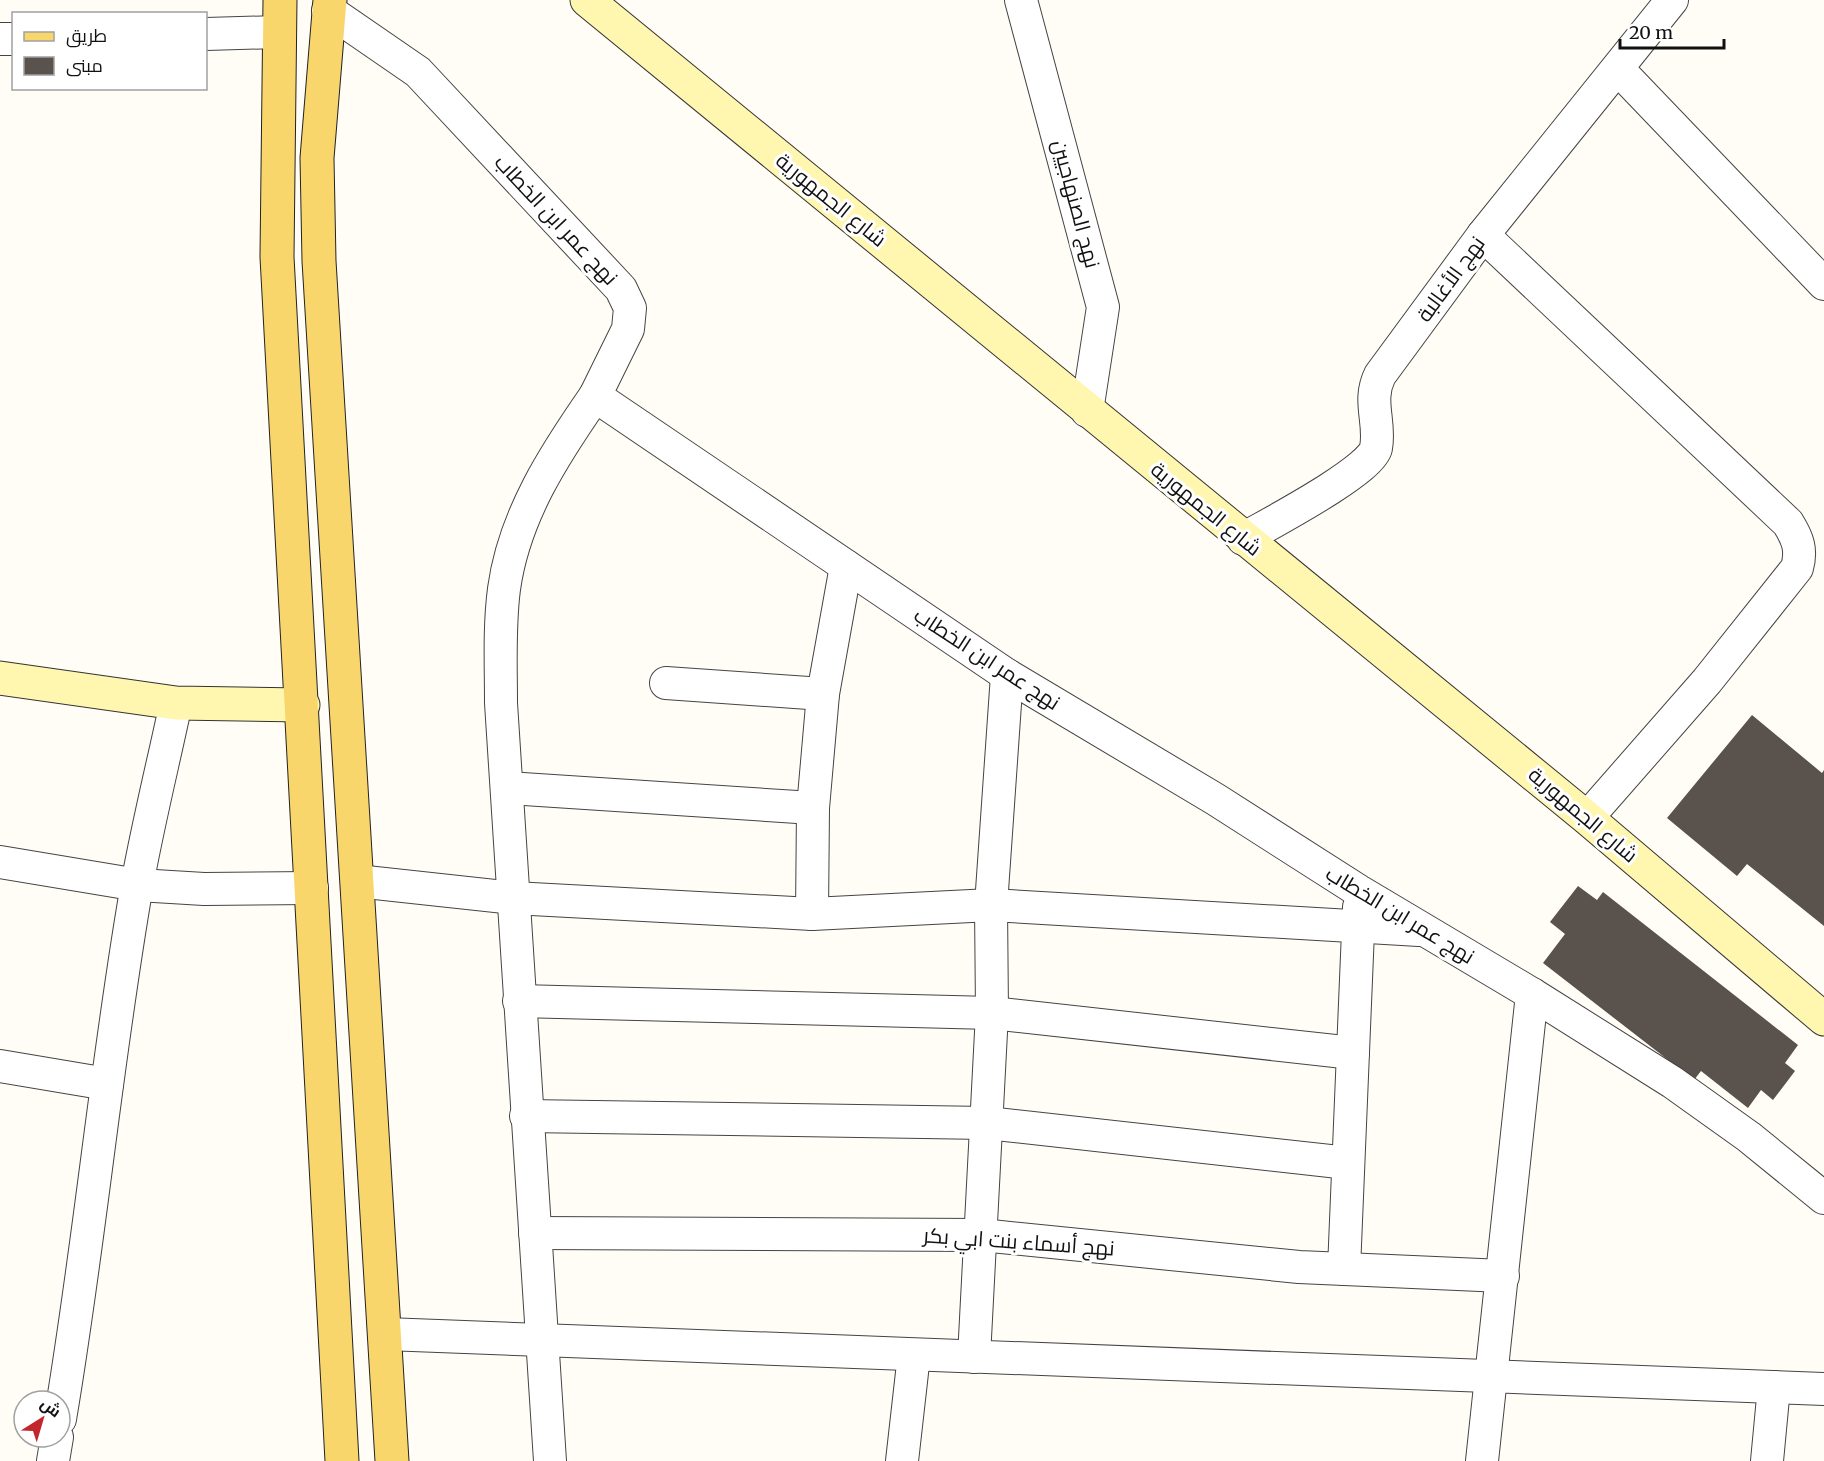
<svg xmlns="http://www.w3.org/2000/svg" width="1824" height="1461" font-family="Merriweather,Cairo,serif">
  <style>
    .building { fill: #5a524d }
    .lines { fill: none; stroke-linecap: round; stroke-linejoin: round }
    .street-casing { stroke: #444; stroke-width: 34 }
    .secondary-casing { stroke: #333; stroke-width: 35 }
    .primary-casing { stroke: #222; stroke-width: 35 }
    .street { stroke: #fff; stroke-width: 32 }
    .secondary { stroke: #fff6b0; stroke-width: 33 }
    .primary { stroke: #f9d66b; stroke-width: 33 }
    .labels { text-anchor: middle; stroke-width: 6; stroke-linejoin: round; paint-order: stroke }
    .street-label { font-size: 21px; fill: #111; stroke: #fff }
  </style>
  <rect width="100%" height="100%" fill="#fffdf5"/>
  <!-- building -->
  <g class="building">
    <path d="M1752,715l70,58 2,-3v156l-77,-62 -10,12 -70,-58z"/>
    <path d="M1578,886l19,14 6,-8 195,153 -13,18 10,8 -22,29 -12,-10 -13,18 -47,-37 -7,9 -151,-117 22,-29 -15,-12z"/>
  </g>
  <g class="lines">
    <!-- street casing -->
    <g class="street-casing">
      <g id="street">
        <path d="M1021,0l82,307 -16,104"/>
        <path d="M328,10l90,62 203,217 9,19 -2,21 -33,67 412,279 208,124 144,92 173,103 140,88 77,55 75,61"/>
        <path d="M206,34l72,-2"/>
        <path d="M0,39h14"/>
        <path d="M1618,69l206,215"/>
        <path d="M1483,235l305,288c10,16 14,27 9,45l-90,113 -120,137"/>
        <path d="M1243,539c24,-14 128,-68 133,-91 5,-26 -9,-47 4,-73l103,-140 189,-235"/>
        <path d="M666,683l157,11"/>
        <path d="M507,788l306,20"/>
        <path d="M0,862l138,23 66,4 108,-1"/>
        <path d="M357,881l156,17 299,16 179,-9 428,25"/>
        <path d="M812,914l1,-106 10,-114 23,-128"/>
        <path d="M519,1001l473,12 361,40"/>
        <path d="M0,1066l107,18"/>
        <path d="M526,1116l461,7 361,40"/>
        <path d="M535,1233l446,2 318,32 204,9"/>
        <path d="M1344,1269l15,-362"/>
        <path d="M386,1334l1438,55"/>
        <path d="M974,1357l18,-344 -1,-108 16,-230"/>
        <path d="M60,1419c30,-177 46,-357 77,-534 11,-61 26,-121 39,-182"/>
        <path d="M53,1461l4,-24"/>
        <path d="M550,1461l-49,-758c0,-38 -2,-76 3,-114 10,-73 50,-134 91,-193"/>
        <path d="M902,1461l12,-106"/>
        <path d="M1482,1461l50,-467"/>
        <path d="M1767,1461l7,-74"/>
      </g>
    </g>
    <!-- secondary casing -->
    <g class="secondary-casing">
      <g id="secondary">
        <path d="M587,0l1000,818 237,201"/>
        <path d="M0,678l176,25 127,2"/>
      </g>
    </g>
    <!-- primary casing -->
    <g class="primary-casing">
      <g id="primary">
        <path d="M280,0l-3,257 65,1204"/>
        <path d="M330,0l-13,158 2,103 73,1200"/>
      </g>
    </g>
    <!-- street -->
    <use href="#street" class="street"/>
    <!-- secondary -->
    <use href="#secondary" class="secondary"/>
    <!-- primary -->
    <use href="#primary" class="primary"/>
  </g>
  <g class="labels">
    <!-- street labels -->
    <g class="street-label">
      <text transform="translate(831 200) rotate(39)" y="7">شارع الجمهورية</text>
      <text transform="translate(1076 204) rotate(75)" y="7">نهج الصنهاجيين</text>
      <text transform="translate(556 220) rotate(47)" y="7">نهج عمر ابن الخطاب</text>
      <text transform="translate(1451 279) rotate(-54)" y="7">نهج الأغالبة</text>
      <text transform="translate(1206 509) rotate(39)" y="7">شارع الجمهورية</text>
      <text transform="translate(987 659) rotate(33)" y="7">نهج عمر ابن الخطاب</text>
      <text transform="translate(1583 815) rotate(40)" y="7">شارع الجمهورية</text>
      <text transform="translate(1400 915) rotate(31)" y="7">نهج عمر ابن الخطاب</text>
      <text transform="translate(1019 1242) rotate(4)" y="7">نهج أسماء بنت ابي بكر</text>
    </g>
  </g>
  <!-- legend -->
  <rect x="12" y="12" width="195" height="78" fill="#ffffff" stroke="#a0a0a0" stroke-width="1.5"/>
  <rect x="24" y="32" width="30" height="9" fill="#f9d66b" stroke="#a0a0a0" stroke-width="1.5"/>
  <text x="66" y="42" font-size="18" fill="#111111">طريق</text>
  <rect x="24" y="57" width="30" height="18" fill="#5a524d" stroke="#a0a0a0" stroke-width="1.5"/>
  <text x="66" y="72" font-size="18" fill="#111111">مبنى</text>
  <!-- north arrow -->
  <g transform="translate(42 1419) rotate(37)"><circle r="28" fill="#ffffff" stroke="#a0a0a0" stroke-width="1.5"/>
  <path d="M0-4.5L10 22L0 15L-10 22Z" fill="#c4262e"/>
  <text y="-9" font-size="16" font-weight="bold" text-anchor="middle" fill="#111111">ش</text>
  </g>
  <!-- scale -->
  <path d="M1620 39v9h104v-9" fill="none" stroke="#111111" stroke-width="3"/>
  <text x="1629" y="39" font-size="18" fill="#111111" stroke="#ffffff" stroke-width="4.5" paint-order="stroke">20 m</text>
</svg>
